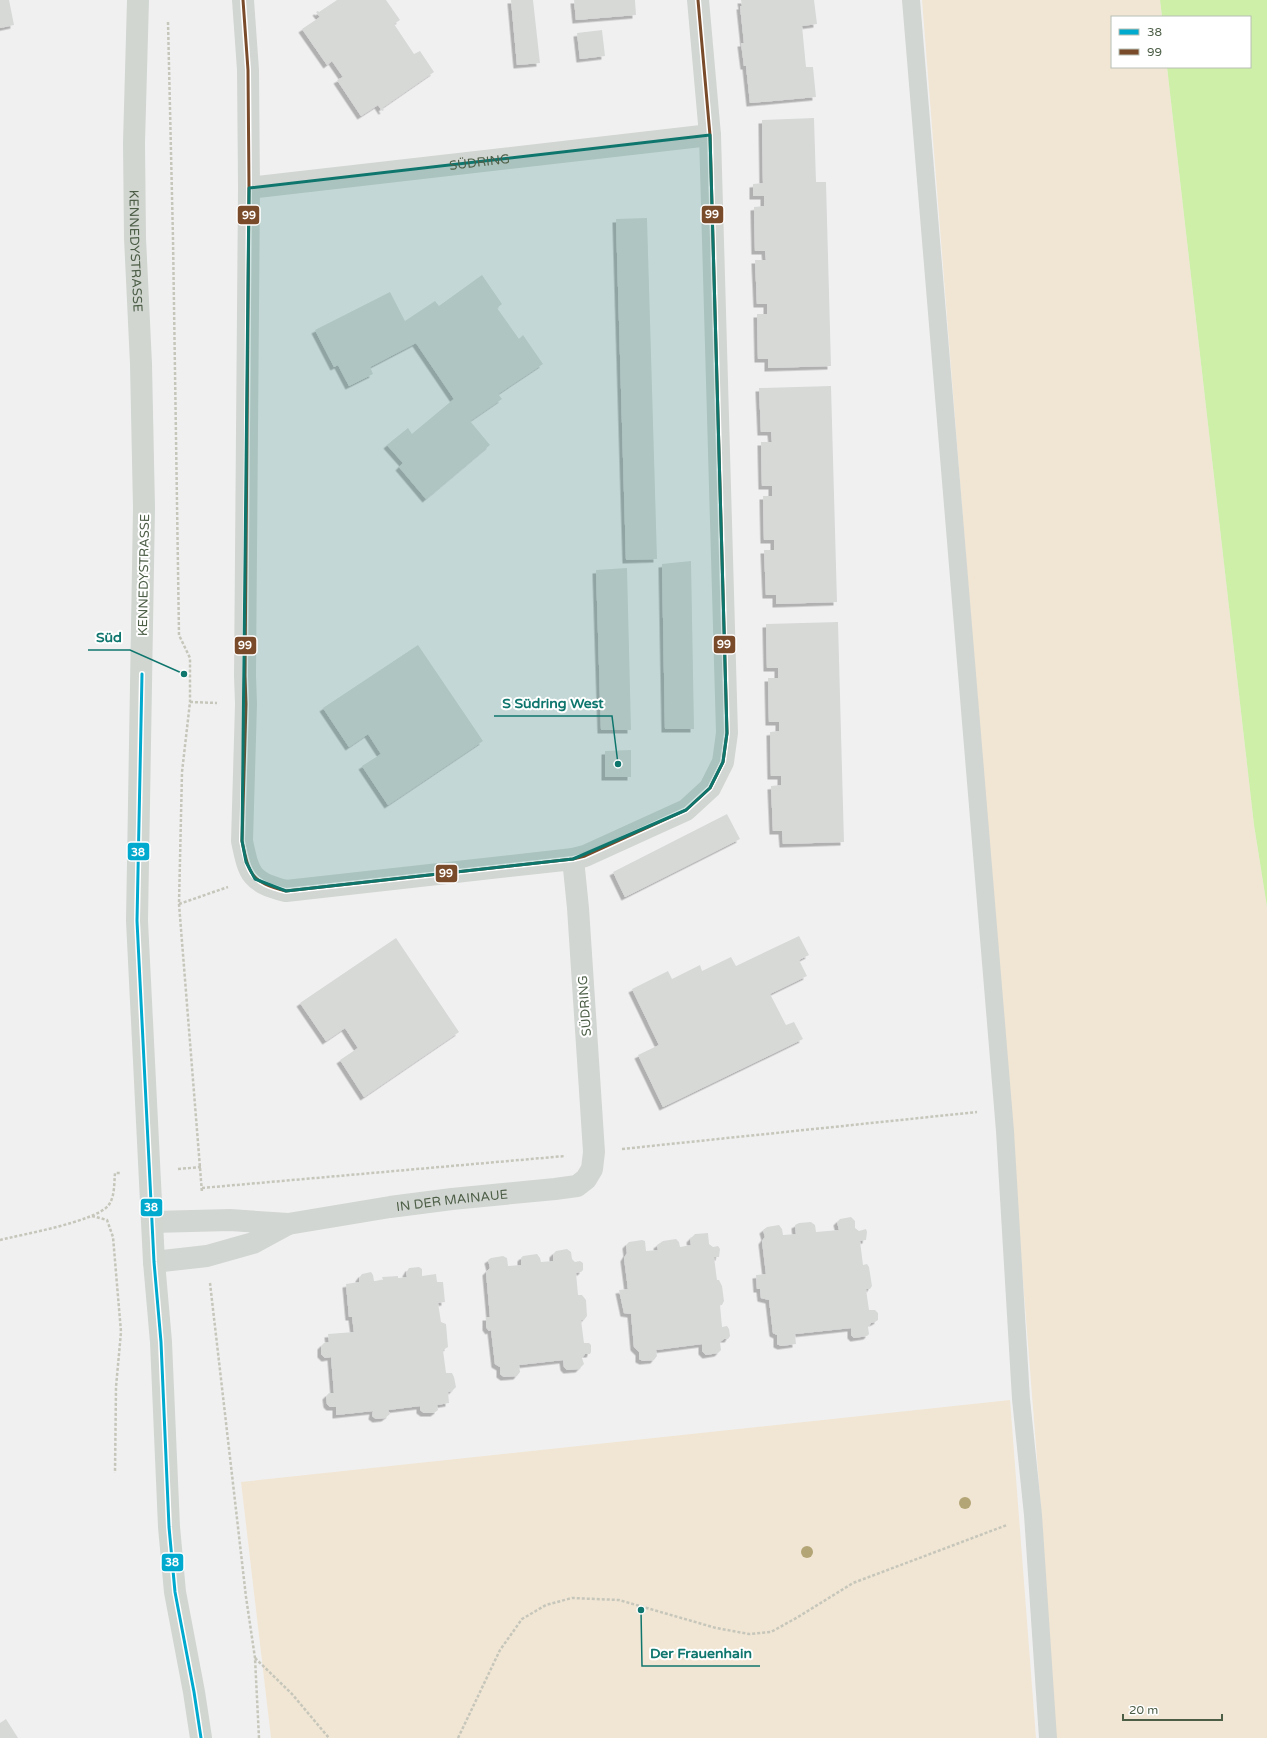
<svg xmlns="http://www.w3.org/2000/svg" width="1267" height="1738" font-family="'Varela Round',sans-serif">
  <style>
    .green { fill: #f1e6d4 }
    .water { fill: #ceefa8 }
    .building { fill: #d7d9d7; filter: url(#shadow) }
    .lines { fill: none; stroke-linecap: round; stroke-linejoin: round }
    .path { stroke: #c6c6bb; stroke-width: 2.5; stroke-dasharray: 3 2; stroke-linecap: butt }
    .service { stroke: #d2d6d2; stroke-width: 18 }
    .minor { stroke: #d2d6d2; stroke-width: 22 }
    .secondary { stroke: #d1d6d1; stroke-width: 22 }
    .bus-1-casing { stroke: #fff; stroke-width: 6 }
    .bus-2-casing { stroke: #fff; stroke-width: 6 }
    .bus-1 { stroke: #00a9ce; stroke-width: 3 }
    .bus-2 { stroke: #7a4b2a; stroke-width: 3 }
    .tree { fill: #b4a577 }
    .marked { fill: #0f766e; fill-opacity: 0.2; stroke: #0f766e; stroke-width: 3; stroke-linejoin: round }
    .labels { text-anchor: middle; stroke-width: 4; stroke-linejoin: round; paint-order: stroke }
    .street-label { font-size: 13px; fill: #4d5e47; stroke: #fff }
    .leader { fill: none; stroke: #0f766e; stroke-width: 1.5 }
    .callout-dot { fill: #0f766e; stroke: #fff; stroke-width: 1.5 }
    .callout-label { font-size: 14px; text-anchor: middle; font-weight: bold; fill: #0f766e; stroke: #fff; stroke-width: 4; stroke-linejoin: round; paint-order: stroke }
    .line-badge { stroke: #fff; stroke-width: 1.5 }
    .badge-label { font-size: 11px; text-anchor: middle; font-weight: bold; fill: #fff }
  </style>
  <defs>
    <filter id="shadow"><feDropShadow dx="-3.5" dy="3.5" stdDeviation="0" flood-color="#0004"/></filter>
  </defs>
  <rect width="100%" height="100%" fill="#f0f0f1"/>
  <!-- green -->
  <g class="green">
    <path d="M922,0h238l2,17h-50v50h55l87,758 13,82v831h-211l-14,-216z"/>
    <path d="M1010,1400l26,338h-765l-30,-256z"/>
  </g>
  <!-- water -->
  <path class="water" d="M1160,0h107v907l-13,-82 -87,-758h83v-50h-88z"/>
  <!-- building -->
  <g class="building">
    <path d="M0,0h9l5,25 -14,3z"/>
    <path d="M337,0h49l14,20 -6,4 20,30 6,-3 14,21 -52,36 2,2 -2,1 -4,-6 -17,11 -24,-36 6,-3 -11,-16 -5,4 -25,-36 18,-12 -4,-5 2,-1 1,1z"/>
    <path d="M511,0h22l7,63 -23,2z"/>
    <path d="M574,0h61l1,15 -60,5z"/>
    <path d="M741,0h73l3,24 -15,2 4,41h7l3,30 -66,6 -4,-37h-2l-3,-23h3l-4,-37h2z"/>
    <path d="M602,30l3,26 -25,3 -3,-26z"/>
    <path d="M814,118l2,64h10l5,184 -63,2v-9h-10l-1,-45h10v-10h-10l-2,-44h11l-1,-9h-10l-1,-44 10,-1v-10h-11v-12l10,-1 -1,-63z"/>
    <path d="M647,218l10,341 -31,1 -10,-341z"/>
    <path d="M482,275l20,29 -5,4 22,31 4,-4 20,29 -45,30 4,5 -32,22 20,24 -64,54 -27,-32 4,-4 -16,-18 21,-17 4,6 42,-35 -38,-56 -46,24 3,7 -24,12 -11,-21 -4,2 -19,-37 75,-38 15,29 30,-20 4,5z"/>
    <path d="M831,386l6,216 -61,2v-9h-10l-2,-45h10v-10h-10l-1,-44h9v-10h-10l-1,-44h11l-1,-10h-10l-2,-44z"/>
    <path d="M691,561l3,168h-29l-3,-165z"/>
    <path d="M627,568l4,162h-30l-5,-160z"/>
    <path d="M838,622l6,220 -61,2 -1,-13h-9l-2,-45 10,-1v-9h-10l-1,-44 9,-1v-9h-10l-1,-44h10v-10h-11l-1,-44z"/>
    <path d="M418,645l65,96 -95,64 -26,-39 19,-12 -13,-20 -19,13 -26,-39z"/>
    <path d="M631,750v27h-26v-26z"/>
    <path d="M727,814l13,25 -115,58 -12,-25z"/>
    <path d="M799,936l10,19 -10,5 8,16 -37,18 16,31 8,-3 9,17 -140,68 -25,-52 21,-10 -27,-56 36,-18 4,8 28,-14 2,6 29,-14 5,9z"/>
    <path d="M396,938l63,94 -95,65 -24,-37 18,-12 -13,-20 -19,13 -26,-38z"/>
    <path d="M851,1217l4,4v7l4,3 7,-2 1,3 -1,8 -6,1 3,24 4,-1 2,3 3,19 -2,3h-4l3,21h6l3,3v7l-3,2 -4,1 -3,4 1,7 -2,2 -13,2 -3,-3v-7l-56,6 1,10 -15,2 -4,-2v-9l-4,-2 -4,-33 -8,-2 -1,-9h-3l-1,-14 10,-1 -4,-33 3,-4 -2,-7 4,-3 12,-2 3,4 1,6 13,-1 -1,-9 4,-2 12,-1 4,3 1,7 23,-2 -2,-8 3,-3z"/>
    <path d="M708,1233l1,11 4,3 5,-1 2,3 -1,8h-5l3,23h2l3,6 2,15 -2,4h-2l2,22 5,-1 2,3 1,7 -2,3h-4l-4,3 1,8 -3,3 -12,2 -4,-4v-7l-46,6 1,6 -3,4 -11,1 -4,-2v-7l-5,-5 -3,-33 -7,-1 -5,-23 9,-1 -4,-31 3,-5 -1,-8 3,-3 13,-2 3,1 1,10 12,-1 -1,-5 6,-4 13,-2 3,3 1,5 11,-2 -1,-6 5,-5z"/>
    <path d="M567,1249l4,3 1,7 3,3 5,-1 3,2v7l-2,2 -5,1 2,22h4l4,5 1,16 -3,4h-3l3,23h5l2,2v7l-1,2h-5l-3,4 2,6 -5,5 -12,1 -3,-3 -1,-7 -44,5 1,7 -3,4 -13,1 -4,-3v-7l-5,-3 -4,-34 -2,1 -3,-4v-10h4l-4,-45 4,-4 -2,-8 3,-2 12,-2 4,2 1,8 13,-1v-7l2,-2 14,-2 3,4 1,4 12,-1v-7l3,-3z"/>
    <path d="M419,1267l3,2v7l14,-2 1,8h6l2,20 -7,1 3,19 5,2 2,23 -5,3 3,23h6l2,4 2,10 -4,4 -4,1 1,11 -12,2 1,5 -4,3h-10l-4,-3v-4l-32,4 2,4 -5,4 -9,1 -4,-3 1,-5 -37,4v-8h-6l-3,-3 -1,-8 3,-3h5l-3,-36 -6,1 -4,-4v-8l3,-3 5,-1 -1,-8 26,-2 -2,-15h-3l-3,-33 13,-2v-4l3,-4 9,-2 2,3 1,6 9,-1 -1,-3 16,-1v2l9,-1 -1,-4 3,-5z"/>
    <path d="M6,1719l12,19h-18v-15z"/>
  </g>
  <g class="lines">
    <!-- path -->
    <g class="path">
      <path d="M168,22l5,217 6,396 11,23v44l-8,70 -3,132 23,289"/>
      <path d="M190,702l27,1"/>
      <path d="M179,904l49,-17"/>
      <path d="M622,1149l355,-37"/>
      <path d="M178,1169l23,-2"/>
      <path d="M202,1188l363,-32"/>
      <path d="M92,1216l15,4 6,17 8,95 -5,55 -1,86"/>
      <path d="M0,1240c24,-6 93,-18 108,-34 7,-9 6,-22 7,-33h6"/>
      <path d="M210,1283l36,314 9,61 4,80"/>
      <path d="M255,1658l37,36 37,44"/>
      <path d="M458,1738l42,-88 22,-31 24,-14 26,-7 47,2 97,28 33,6 22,-2 27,-15 55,-34 154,-58"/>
    </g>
    <!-- service -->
    <path class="service" d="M911,0l94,1131 16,268 12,116 15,223"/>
    <!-- minor -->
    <g class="minor">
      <path d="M243,0l5,70 1,118 -4,488 1,28 -4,137c7,34 9,41 44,50l287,-32 12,-3 101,-46 24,-22 13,-26 4,-29 -17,-598 -12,-135"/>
      <path id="s1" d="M249,188l461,-53"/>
      <path id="s2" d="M153,1222l77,-2 58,4 102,-17 62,-8 103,-10 22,-3 9,-7 6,-10 2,-17 -16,-244 -5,-49"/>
      <path d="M154,1262l53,-6 46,-13 35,-19"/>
    </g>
    <!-- secondary -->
    <path class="secondary" id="s3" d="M138,0l-4,143 1,95 6,126 3,144 -7,413 17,341 7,80 8,185 6,65 19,100 7,46"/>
    <!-- bus-1 casing -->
    <g class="bus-1-casing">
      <path id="bus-1" d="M142,674l-5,247 17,341 7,80 8,185 6,65 19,100 7,46"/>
    </g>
    <!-- bus-2 casing -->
    <g class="bus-2-casing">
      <path id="bus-2" d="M243,0l5,70 1,118 -4,488 1,28 -4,137c7,34 9,41 44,50l287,-32 12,-3 101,-46 24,-22 13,-26 4,-29 -17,-598 -12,-135"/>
    </g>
    <!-- bus-1 -->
    <use href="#bus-1" class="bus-1"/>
    <!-- bus-2 -->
    <use href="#bus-2" class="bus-2"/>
  </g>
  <!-- trees -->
  <g class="tree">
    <circle cx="965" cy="1503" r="6"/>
    <circle cx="807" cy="1552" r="6"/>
  </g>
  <!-- marked area -->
  <path class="marked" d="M710,135l17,598 -4,29 -13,26 -24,22 -113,49 -287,32 -31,-12 -9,-17 -4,-21 7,-653z"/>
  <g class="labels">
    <!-- street labels -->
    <g class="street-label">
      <text dy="5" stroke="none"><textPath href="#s1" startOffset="232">SÜDRING</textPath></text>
      <text dy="5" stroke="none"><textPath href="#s3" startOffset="251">KENNEDYSTRASSE</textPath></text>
      <text transform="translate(143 575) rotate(-89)" y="5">KENNEDYSTRASSE</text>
      <text transform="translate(584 1006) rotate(-94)" y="5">SÜDRING</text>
      <text dy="5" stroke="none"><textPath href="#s2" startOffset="301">IN DER MAINAUE</textPath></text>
    </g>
  </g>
  <!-- callouts -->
  <path class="leader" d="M184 674L130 650H88M618 764L612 716H494M641 1610L642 1666H760"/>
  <g class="callout-dot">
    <circle cx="184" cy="674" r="4"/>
    <circle cx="618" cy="764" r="4"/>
    <circle cx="641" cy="1610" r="4"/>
  </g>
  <g class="callout-label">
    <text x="109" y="642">Süd</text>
    <text x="553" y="708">S Südring West</text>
    <text x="701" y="1658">Der Frauenhain</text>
  </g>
  <g class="line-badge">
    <rect x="701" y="205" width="23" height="19" rx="4" fill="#7a4b2a"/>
    <rect x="237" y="205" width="23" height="20" rx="4" fill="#7a4b2a"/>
    <rect x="713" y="635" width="23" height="19" rx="4" fill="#7a4b2a"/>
    <rect x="234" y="636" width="23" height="19" rx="4" fill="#7a4b2a"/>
    <rect x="127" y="842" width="23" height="19" rx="4" fill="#00a9ce"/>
    <rect x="435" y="864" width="23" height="19" rx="4" fill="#7a4b2a"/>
    <rect x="140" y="1198" width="23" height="19" rx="4" fill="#00a9ce"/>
    <rect x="161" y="1553" width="23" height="19" rx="4" fill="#00a9ce"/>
  </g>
  <g class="badge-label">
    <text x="712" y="218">99</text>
    <text x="249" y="219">99</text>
    <text x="724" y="648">99</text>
    <text x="245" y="649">99</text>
    <text x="138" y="856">38</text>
    <text x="446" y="877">99</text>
    <text x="151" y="1211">38</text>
    <text x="172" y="1566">38</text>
  </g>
  <!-- legend -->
  <rect x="1111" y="16" width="140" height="52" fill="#ffffff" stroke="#b8bfb5"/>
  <rect x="1119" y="29" width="20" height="6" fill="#00a9ce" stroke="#b8bfb5"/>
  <text x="1147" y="36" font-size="12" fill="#4d5e47">38</text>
  <rect x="1119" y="49" width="20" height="6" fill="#7a4b2a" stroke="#b8bfb5"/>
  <text x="1147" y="56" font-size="12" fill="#4d5e47">99</text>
  <!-- scale -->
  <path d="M1123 1714v6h99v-6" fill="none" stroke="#4d5e47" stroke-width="2"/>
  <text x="1129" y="1714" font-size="12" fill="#4d5e47" stroke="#ffffff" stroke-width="3" paint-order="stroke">20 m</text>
</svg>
